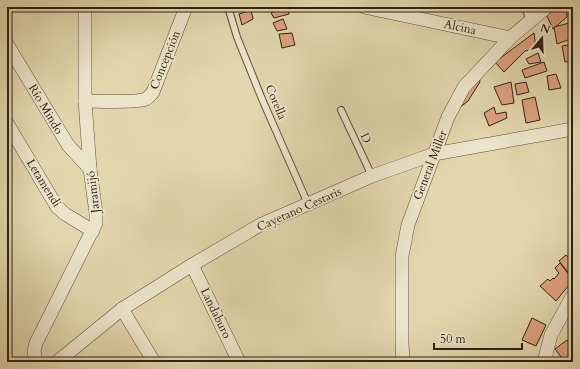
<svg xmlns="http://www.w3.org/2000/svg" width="580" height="369" font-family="Cardo,serif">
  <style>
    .building { fill: #dea180; stroke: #302114 }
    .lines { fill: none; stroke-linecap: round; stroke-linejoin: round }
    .service-casing { stroke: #5c4e3a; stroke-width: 8 }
    .minor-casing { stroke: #5c4e3a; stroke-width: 14 }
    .service { stroke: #ece4ca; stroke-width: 6 }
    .minor { stroke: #ece4ca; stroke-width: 13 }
    .labels { text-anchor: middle; stroke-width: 3.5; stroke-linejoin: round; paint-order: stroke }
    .street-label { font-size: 12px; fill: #302114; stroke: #ece4ca }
  </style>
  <rect width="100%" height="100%" fill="#e2d6ad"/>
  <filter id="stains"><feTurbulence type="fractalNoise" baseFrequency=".005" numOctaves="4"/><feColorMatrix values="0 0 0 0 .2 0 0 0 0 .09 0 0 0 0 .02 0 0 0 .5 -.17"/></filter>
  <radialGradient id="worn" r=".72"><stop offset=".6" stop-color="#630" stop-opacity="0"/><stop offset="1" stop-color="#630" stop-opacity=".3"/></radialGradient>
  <!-- building -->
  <g class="building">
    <path d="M284,7h4l1,7 -15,4 -3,-5z"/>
    <path d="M556,7h10l1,10 -14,12 -6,-13z"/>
    <path d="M251,10l2,9 -11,6 -3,-11z"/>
    <path d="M283,19l4,10 -10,2 -4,-8z"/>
    <path d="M569,23l4,15 -16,6 -3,-17z"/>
    <path d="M292,33l3,12 -13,3 -3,-14z"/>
    <path d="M534,33l2,16 -11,2 -21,21 -9,-10z"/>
    <path d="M573,44v17l-8,1 -3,-16z"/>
    <path d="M538,53l3,9 -12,2 -3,-5z"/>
    <path d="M544,62l3,9 -22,7 -3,-8z"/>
    <path d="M556,74l5,14 -12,2 -2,-14z"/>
    <path d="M479,76l1,6 -12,19 -10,8 -1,-8z"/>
    <path d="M511,82l3,21 -12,2 -8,-18z"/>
    <path d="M526,82l3,10 -12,3 -2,-11z"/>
    <path d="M535,97l5,23 -14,3 -4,-23z"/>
    <path d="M494,107l2,7 10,-2 1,6 -18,8 -5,-13z"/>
    <path d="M566,255l7,8v12l-2,1 -12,-15z"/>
    <path d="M560,263l13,17 -17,21 -16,-15 8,-7 2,2 3,-3 1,1 5,-6 -4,-5z"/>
    <path d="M532,318l14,7 -10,21 -14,-6z"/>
    <path d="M567,340l6,9v9l-8,4 -10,-13z"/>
  </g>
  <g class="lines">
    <!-- service casing -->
    <g class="service-casing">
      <g id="service">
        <path d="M228,7l9,30 25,62 46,105"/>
        <path d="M526,7l3,15"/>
        <path d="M341,110l31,66"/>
      </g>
    </g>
    <!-- minor casing -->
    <g class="minor-casing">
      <g id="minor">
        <path d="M364,7l146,31"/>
        <path d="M7,44l61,101 22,24"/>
        <path d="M85,101c13,0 51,2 61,-2 3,-2 5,-5 7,-7l33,-85"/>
        <path d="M7,123l50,84 8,7 28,17"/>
        <path d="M192,265l47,97"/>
        <path d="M122,309l32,53"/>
        <path d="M36,362l-2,-11 2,-8 60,-120v-10l-6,-44 -5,-68v-94"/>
        <path d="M57,362l65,-53 70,-44 68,-40 112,-49 62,-22 139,-25"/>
        <path d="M403,362l-1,-19v-87l6,-31 40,-108 16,-30 46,-49 37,-31"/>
        <path d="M544,362l7,-27 22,-40"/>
      </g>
    </g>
    <!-- service -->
    <use href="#service" class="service"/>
    <!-- minor -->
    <use href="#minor" class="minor"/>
  </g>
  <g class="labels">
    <!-- street labels -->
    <g class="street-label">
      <text transform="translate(460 27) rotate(12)" y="4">Alcina</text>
      <text transform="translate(165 60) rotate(-68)" y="4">Concepción</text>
      <text transform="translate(276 102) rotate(67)" y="4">Corella</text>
      <text transform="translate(46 109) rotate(59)" y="4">Río Mindo</text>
      <text transform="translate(366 138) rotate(65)" y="4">D</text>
      <text transform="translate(430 165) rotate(-69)" y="4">General Miller</text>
      <text transform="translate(44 183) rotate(58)" y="4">Letamendi</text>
      <text transform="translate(93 192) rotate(-97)" y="4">Jaramijó</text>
      <text transform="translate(299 209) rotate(-24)" y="4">Cayetano Cestaris</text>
      <text transform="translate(216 313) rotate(64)" y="4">Landaburo</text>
    </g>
  </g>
  <!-- margin -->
  <rect width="580" height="369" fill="none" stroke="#e2d6ad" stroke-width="24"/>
  <rect x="8" y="8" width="564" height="353" fill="none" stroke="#302114" stroke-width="2"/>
  <rect x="12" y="12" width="556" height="345" fill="none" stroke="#302114"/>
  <!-- north arrow -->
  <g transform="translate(542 38) rotate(19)" stroke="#ece4ca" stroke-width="3" paint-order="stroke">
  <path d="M0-3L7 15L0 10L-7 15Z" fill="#302114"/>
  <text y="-6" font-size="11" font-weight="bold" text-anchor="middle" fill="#302114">N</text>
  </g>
  <!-- scale -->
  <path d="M434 343v6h88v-6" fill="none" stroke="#302114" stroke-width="2"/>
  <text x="440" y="343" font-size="12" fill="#302114" stroke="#ece4ca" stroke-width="3" paint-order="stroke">50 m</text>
  <rect width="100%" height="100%" filter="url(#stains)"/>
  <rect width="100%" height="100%" fill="url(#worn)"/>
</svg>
